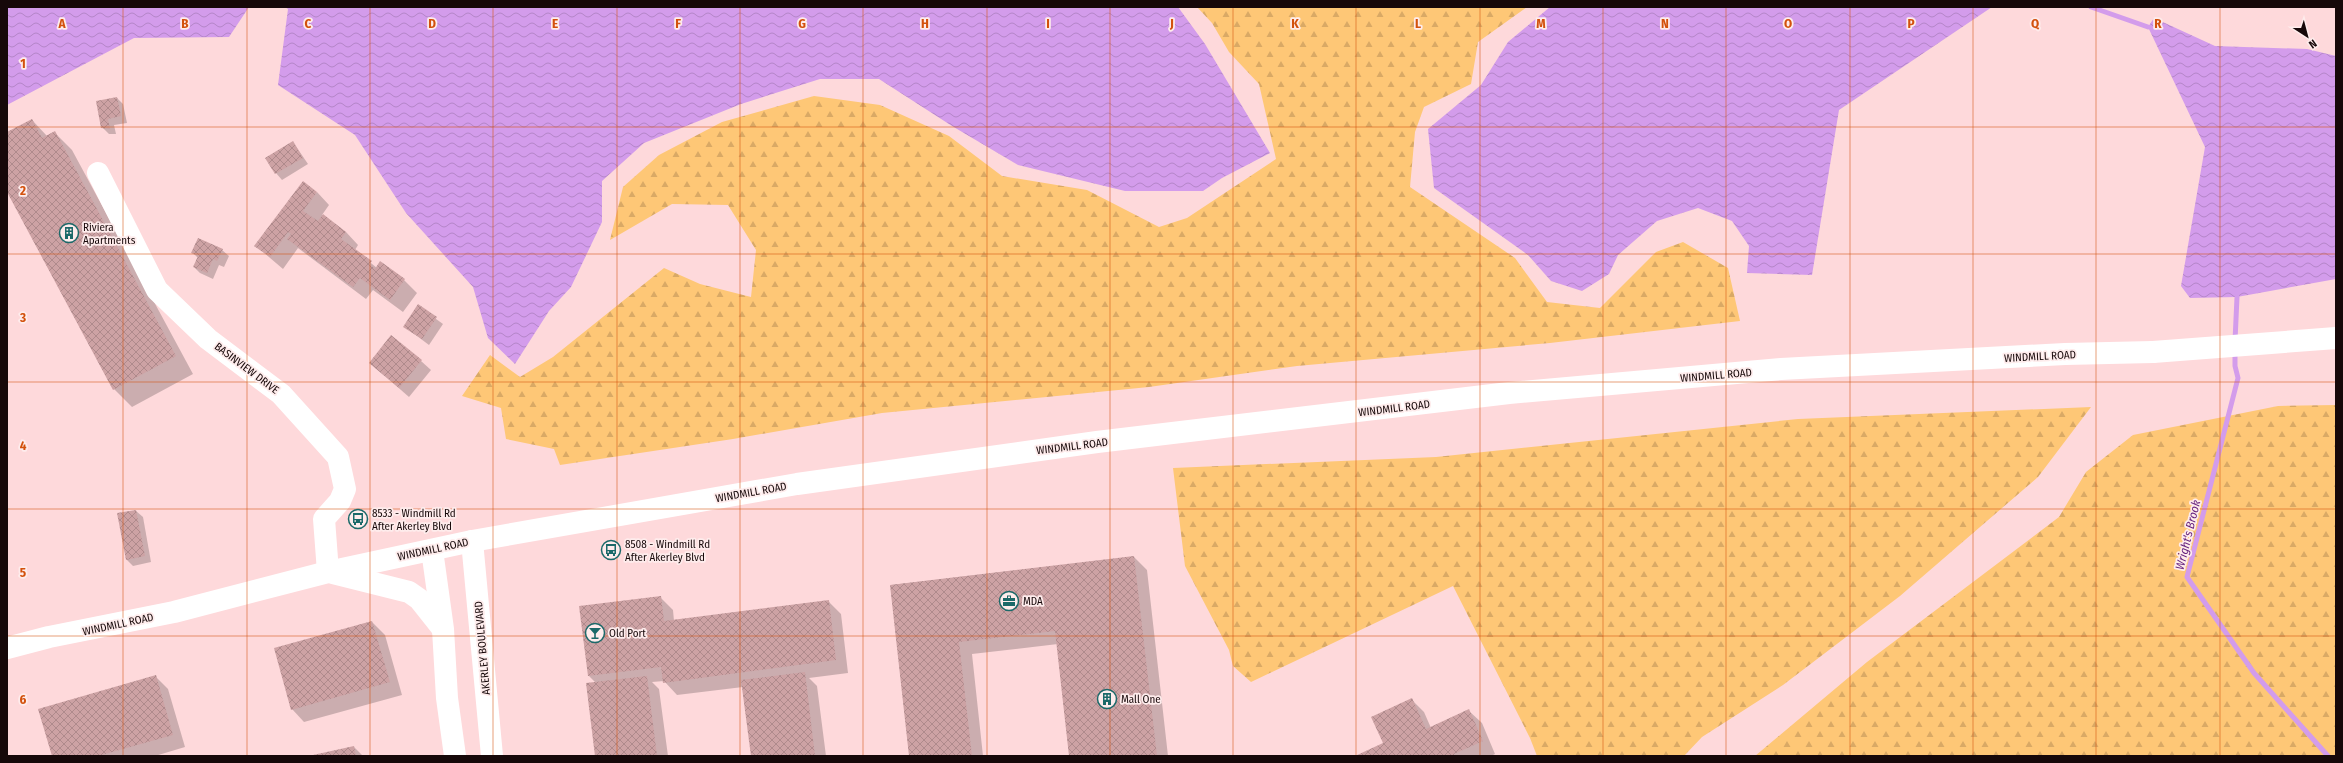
<svg xmlns="http://www.w3.org/2000/svg" width="2343" height="763" font-family="'Fira Sans Condensed',sans-serif">
  <style>
    .forest { fill: url(#forest-firs) }
    .water { fill: url(#water-waves) }
    .shadow { fill: #0003 }
    .lines { fill: none; stroke-linecap: round; stroke-linejoin: round }
    .stream { stroke: #d39ceb; stroke-width: 5 }
    .building { fill: url(#building-cross-hatch) }
    .minor { stroke: #fff; stroke-width: 22 }
    .major { stroke: #fff; stroke-width: 22 }
    .highway { stroke: #fff; stroke-width: 22 }
    .grid { fill: none; stroke: #d3510c; stroke-width: 1; stroke-opacity: 0.55 }
    .labels { text-anchor: middle; stroke-width: 3.5; stroke-linejoin: round; paint-order: stroke }
    .poi-label { font-size: 11px; fill: #160809; stroke: #feecec; text-anchor: start }
    .street-label { font-size: 11px; fill: #160809; stroke: #feecec }
    .water-label { font-size: 12px; font-style: italic; fill: #641f7c; stroke: #feecec }
    .grid-label { font-size: 13px; text-anchor: middle; font-weight: bold; fill: #d3510c; stroke: #feecec; stroke-width: 3.5; stroke-linejoin: round; paint-order: stroke }
  </style>
  <defs>
    <pattern id="forest-firs" width="22" height="20" patternUnits="userSpaceOnUse"><rect width="22" height="20" fill="#fec776"/><path d="M5 1l3.5 6h-7zM16 11l3.5 6h-7z" fill="#d9a965"/></pattern>
    <pattern id="water-waves" width="16" height="10" patternUnits="userSpaceOnUse"><rect width="16" height="10" fill="#d39ceb"/><path d="M0 5q4-4 8 0t8 0" fill="none" stroke="#b485c8"/></pattern>
    <pattern id="building-cross-hatch" width="8" height="8" patternUnits="userSpaceOnUse"><rect width="8" height="8" fill="#cda2a4"/><path d="M0 0l8 8M0 8l8-8" fill="none" stroke="#af8a8c"/></pattern>
  </defs>
  <rect width="100%" height="100%" fill="#fed9db"/>
  <!-- forest -->
  <g class="forest">
    <path d="M1197,7h330l-49,35 -7,42 -47,23 -9,25 -5,55 105,71 32,44 53,6 56,-56 27,-10 45,26 12,53 -190,22 -253,23 -148,21 -267,26 -149,26 -173,26 -6,-16 -48,-10 -5,-31 -39,-12 28,-41 30,22 33,-20 111,-89 36,16 51,13 5,-47 -28,-45 -56,-1 -62,36 13,-53 36,-32 63,-33 92,-26 66,9 69,31 53,40 85,14 72,37 28,-9 89,-59 -17,-75 -30,-32 -17,-29z"/>
    <path d="M2336,405v351h-581l112,-94 192,-145 27,-45 47,-37 145,-29z"/>
    <path d="M2091,407l-53,70 -138,119 -117,89 -81,52 -18,19h-147l-7,-18 -77,-152 -202,96 -18,-16 -4,-16 -44,-84 -12,-98 263,-11 362,-38z"/>
  </g>
  <!-- water -->
  <g class="water">
    <path d="M7,7h242l-20,30 -95,1 -127,67z"/>
    <path d="M285,7h893l27,37 65,109 -48,25 -19,13h-78l-107,-26 -66,-39 -73,-47h-59l-79,25 -97,39 -42,38v41l-31,65 -22,24 -34,53 -27,-26 -15,-51 -67,-74 -51,-78 -77,-50 10,-76z"/>
    <path d="M1550,7h442l-153,103 -27,165 -65,-2 2,-27 -17,-25 -34,-13 -41,13 -39,34 -9,19 -27,17 -31,-10 -23,-26 -94,-67 -6,-59 53,-44 27,-43z"/>
    <path d="M2154,18l61,28 92,3 29,7v223l-99,18 -47,1 -9,-12 24,-139 -57,-120z"/>
  </g>
  <!-- shadow -->
  <g class="shadow">
    <path d="M117,98l6,6 4,19 -13,2 2,9h-7l-7,-7z"/>
    <path d="M32,120l15,16 7,-4 18,18 121,224 -61,33 -18,-18 -107,-199v-57z"/>
    <path d="M293,142l15,22 -26,16 -6,-7z"/>
    <path d="M317,192l12,13 -7,10 24,17 12,13 -3,5 22,18 4,-5 23,17 13,13 -14,19 -30,-22 -7,9 -68,-51 -15,21 -27,-23z"/>
    <path d="M222,250l7,6 -5,11 -5,-2 -6,14 -13,-6 -6,-6 4,-9 -6,-6z"/>
    <path d="M418,306l25,18 -14,21 -24,-18z"/>
    <path d="M421,361l10,9 -22,27 -39,-34z"/>
    <path d="M136,511l7,6 8,45 -18,4 -7,-7z"/>
    <path d="M1134,557l13,13 21,186h-98l-12,-112 -86,10 11,102h-73l-19,-171z"/>
    <path d="M660,597l13,13 1,11 154,-20 13,13 7,59 -39,5 8,8 9,70h-74l-9,-69 -66,8 -13,-14 -12,1 7,7 9,67h-72v-73l-7,-7 -9,-69z"/>
    <path d="M372,622l13,13 17,60 -98,27 -12,-13z"/>
    <path d="M155,676l13,13 17,58 -30,9h-102z"/>
    <path d="M1412,700l12,12 7,16 38,-17 13,12 13,31 -4,2h-134l27,-12z"/>
    <path d="M354,747l9,9h-48z"/>
  </g>
  <g class="lines">
    <!-- stream -->
    <g class="stream">
      <path d="M2091,7l57,20"/>
      <path d="M2235,341l2,-44"/>
      <path d="M2235,351v15l3,12 -51,199 67,96 74,83"/>
    </g>
  </g>
  <!-- building -->
  <g class="building">
    <path d="M117,97l4,19 -13,3 2,10 -9,-1 -5,-27z"/>
    <path d="M32,119l10,19 13,-7 121,225 -63,34 -106,-198v-60z"/>
    <path d="M293,141l10,17 -28,16 -10,-16z"/>
    <path d="M303,181l14,11 -14,19 15,10 5,-7 23,18 -5,7 31,22 -2,3 5,5 5,-8 25,18 -15,21 -30,-22 -7,9 -66,-48 4,-5 -3,-2 -18,25 -16,-11z"/>
    <path d="M198,238l25,11 -6,12 -4,-2 -6,14 -14,-6 5,-11 -7,-3z"/>
    <path d="M418,304l19,13 -15,22 -19,-12z"/>
    <path d="M391,335l31,25 -23,28 -30,-25z"/>
    <path d="M136,510l9,46 -19,4 -9,-47z"/>
    <path d="M1134,556l23,200h-88l-14,-125 -96,11 13,114h-63l-19,-171z"/>
    <path d="M661,596l3,25 165,-21 7,60 -173,23 -2,-16 -73,9 -9,-70z"/>
    <path d="M372,621l18,61 -99,28 -17,-62z"/>
    <path d="M805,672l10,84h-64l-10,-76z"/>
    <path d="M156,675l17,60 -75,21h-46l-14,-47z"/>
    <path d="M647,676l10,80h-62l-9,-73z"/>
    <path d="M1412,698l14,31 43,-20 14,32 -29,13v2h-99l28,-13 -12,-26z"/>
    <path d="M354,746l2,10h-43v-1z"/>
  </g>
  <g class="lines">
    <!-- minor -->
    <path class="minor" d="M98,173l59,117 51,49 73,55 57,63 7,32 -5,12 -16,18 4,53"/>
    <!-- major -->
    <g class="major">
      <path d="M472,541l20,215"/>
      <path d="M432,550l11,79 4,69 8,58"/>
      <path d="M333,573l76,19 10,7 23,29"/>
      <path d="M7,648l42,-11 125,-25 154,-40 144,-31 325,-57 300,-42 412,-49 272,-24 284,-15 88,-2"/>
    </g>
    <!-- highway -->
    <path class="highway" d="M2153,352l183,-14"/>
  </g>
  <!-- grid -->
  <path class="grid" d="M123,7v749M247,7v749M370,7v749M493,7v749M617,7v749M740,7v749M863,7v749M987,7v749M1110,7v749M1233,7v749M1356,7v749M1480,7v749M1603,7v749M1726,7v749M1850,7v749M1973,7v749M2096,7v749M2220,7v749M7,127h2329M7,254h2329M7,382h2329M7,509h2329M7,636h2329"/>
  <!-- icons -->
  <defs>
    <g id="building-ring" transform="scale(1)"><circle r="9.5" fill="#feecec" stroke="#1b6969" stroke-width="1.5"/><path d="M-4-6H4V6H1V3H-1V6H-4ZM-2.5-4.3h1.7v1.8h-1.7ZM.8-4.3h1.7v1.8H.8ZM-2.5-1h1.7V.8h-1.7ZM.8-1h1.7V.8H.8Z" fill="#1b6969"/></g>
    <g id="bus-ring" transform="scale(1)"><circle r="9.5" fill="#feecec" stroke="#1b6969" stroke-width="1.5"/><path d="M-5-6H5V4H4V6H2V4H-2V6H-4V4H-5ZM-3.5-4V0h7V-4ZM-3.5 1.2v1.5H-2V1.2ZM2 1.2v1.5H3.5V1.2Z" fill="#1b6969"/></g>
    <g id="office-ring" transform="scale(1)"><circle r="9.5" fill="#feecec" stroke="#1b6969" stroke-width="1.5"/><path d="M-6-3h4V-5.5h4V-3h4V5H-6ZM-1-4.5V-3h2v-1.5ZM-6 0V1H6V0Z" fill="#1b6969"/></g>
    <g id="bar-ring" transform="scale(1)"><circle r="9.5" fill="#feecec" stroke="#1b6969" stroke-width="1.5"/><path d="M-6-5H6L.8 .8V4.5H3.5V6h-7V4.5H-.8V.8Z" fill="#1b6969"/></g>
  </defs>
  <g fill-rule="evenodd">
    <use href="#building-ring" x="69" y="233"/>
    <use href="#bus-ring" x="358" y="519"/>
    <use href="#bus-ring" x="611" y="550"/>
    <use href="#office-ring" x="1009" y="601"/>
    <use href="#bar-ring" x="595" y="633"/>
    <use href="#building-ring" x="1107" y="699"/>
  </g>
  <g class="labels">
    <!-- poi labels -->
    <g class="poi-label">
      <text x="83" y="231">Riviera<tspan x="83" dy="13">Apartments</tspan></text>
      <text x="372" y="517">8533 - Windmill Rd<tspan x="372" dy="13">After Akerley Blvd</tspan></text>
      <text x="625" y="548">8508 - Windmill Rd<tspan x="625" dy="13">After Akerley Blvd</tspan></text>
      <text x="1023" y="605">MDA</text>
      <text x="609" y="637">Old Port</text>
      <text x="1121" y="703">Mall One</text>
    </g>
    <!-- street labels -->
    <g class="street-label">
      <text transform="translate(2040 356) rotate(-3)" y="4">WINDMILL ROAD</text>
      <text transform="translate(247 368) rotate(37)" y="4">BASINVIEW DRIVE</text>
      <text transform="translate(1716 375) rotate(-5)" y="4">WINDMILL ROAD</text>
      <text transform="translate(1394 408) rotate(-7)" y="4">WINDMILL ROAD</text>
      <text transform="translate(1072 446) rotate(-7)" y="4">WINDMILL ROAD</text>
      <text transform="translate(751 492) rotate(-10)" y="4">WINDMILL ROAD</text>
      <text transform="translate(433 549) rotate(-12)" y="4">WINDMILL ROAD</text>
      <text transform="translate(118 624) rotate(-12)" y="4">WINDMILL ROAD</text>
      <text transform="translate(482 648) rotate(-95)" y="4">AKERLEY BOULEVARD</text>
    </g>
    <!-- water labels -->
    <g class="water-label">
      <text transform="translate(2188 535) rotate(-76)" y="4">Wright's Brook</text>
    </g>
  </g>
  <g class="grid-label">
    <text x="62" y="28">A</text>
    <text x="185" y="28">B</text>
    <text x="308" y="28">C</text>
    <text x="432" y="28">D</text>
    <text x="555" y="28">E</text>
    <text x="678" y="28">F</text>
    <text x="802" y="28">G</text>
    <text x="925" y="28">H</text>
    <text x="1048" y="28">I</text>
    <text x="1172" y="28">J</text>
    <text x="1295" y="28">K</text>
    <text x="1418" y="28">L</text>
    <text x="1541" y="28">M</text>
    <text x="1665" y="28">N</text>
    <text x="1788" y="28">O</text>
    <text x="1911" y="28">P</text>
    <text x="2035" y="28">Q</text>
    <text x="2158" y="28">R</text>
    <text x="23" y="68">1</text>
    <text x="23" y="195">2</text>
    <text x="23" y="322">3</text>
    <text x="23" y="450">4</text>
    <text x="23" y="577">5</text>
    <text x="23" y="704">6</text>
  </g>
  <!-- border -->
  <rect width="2343" height="763" fill="none" stroke="#160809" stroke-width="16"/>
  <!-- north arrow -->
  <g transform="translate(2307 36) rotate(144)" stroke="#feecec" stroke-width="3" paint-order="stroke">
  <path d="M0-3L7 15L0 10L-7 15Z" fill="#160809"/>
  <text y="-6" font-size="11" font-weight="bold" text-anchor="middle" fill="#160809">N</text>
  </g>
</svg>
